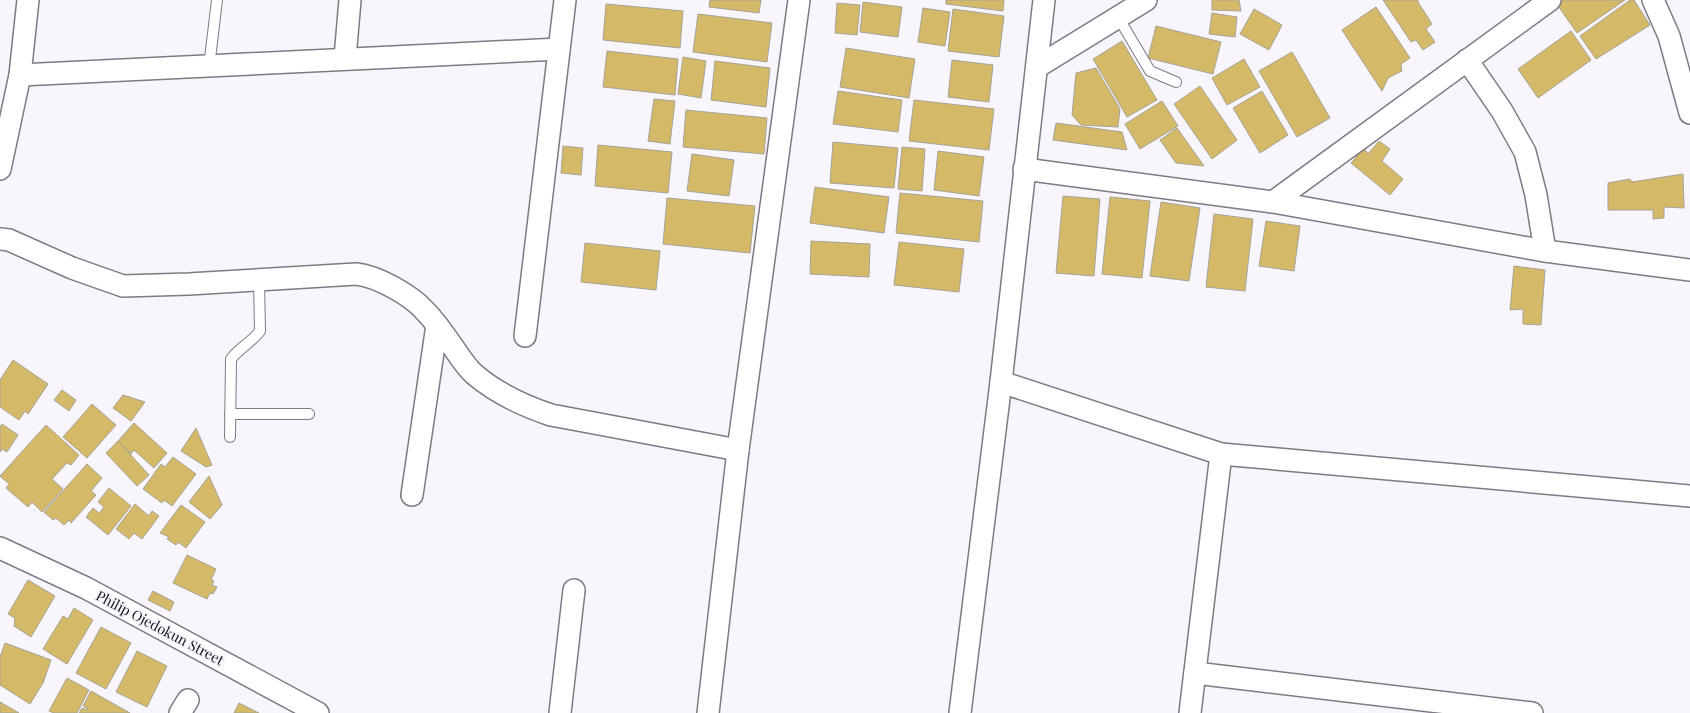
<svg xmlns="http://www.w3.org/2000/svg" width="1690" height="713" font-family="'Playfair Display',serif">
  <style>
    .building { fill: #d4ba68; stroke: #a6a295 }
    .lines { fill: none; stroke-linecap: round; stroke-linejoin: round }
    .lane-casing { stroke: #7f7985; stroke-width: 12 }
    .street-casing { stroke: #7f7985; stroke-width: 24 }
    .lane { stroke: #fff; stroke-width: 10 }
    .street { stroke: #fff; stroke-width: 21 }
    .labels { text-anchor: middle; stroke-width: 4.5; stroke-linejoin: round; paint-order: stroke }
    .street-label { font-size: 14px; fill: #151318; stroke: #f8f5fd }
  </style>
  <rect width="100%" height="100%" fill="#f8f5fd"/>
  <!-- building -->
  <g class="building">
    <path d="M710,0h51l-2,13 -50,-6z"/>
    <path d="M946,0h58l-1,11 -57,-7z"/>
    <path d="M1212,0h27l2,11 -29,-1z"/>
    <path d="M1383,0h35v2l14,22 -6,5 9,13 -12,8 -7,-10 -5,2z"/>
    <path d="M1560,0h65l-48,33 -21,-30z"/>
    <path d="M1630,0h4l16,25 -54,34 -16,-23z"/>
    <path d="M863,2l39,5 -4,30 -38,-5z"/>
    <path d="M837,3l23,2 -3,30 -22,-2z"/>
    <path d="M606,4l77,7 -3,37 -77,-8z"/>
    <path d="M1376,7l34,51 -9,6 1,7 -14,7 -6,13 -40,-61z"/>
    <path d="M923,8l27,4 -5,34 -27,-4z"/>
    <path d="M953,9l51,7 -5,41 -51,-6z"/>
    <path d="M1254,9l28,16 -13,25 -29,-16z"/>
    <path d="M1212,13l25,4 -2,20 -26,-3z"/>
    <path d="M698,14l74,9 -5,39 -74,-10z"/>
    <path d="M1156,26l65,16 -8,32 -65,-16z"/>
    <path d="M1571,31l20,29 -53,38 -20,-29z"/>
    <path d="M1122,41l35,59 -30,17 -34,-58z"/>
    <path d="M846,48l69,11 -6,39 -69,-11z"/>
    <path d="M607,51l71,8 -3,36 -72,-8z"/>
    <path d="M1292,52l38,66 -33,19 -38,-66z"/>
    <path d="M683,57l23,4 -5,37 -23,-4z"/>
    <path d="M1244,59l16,28 -33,18 -15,-27z"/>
    <path d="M952,60l41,5 -4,37 -41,-5z"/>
    <path d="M715,61l55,7 -4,39 -55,-7z"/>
    <path d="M1096,68l24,41 -2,18 -37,-2 -9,-10 4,-42z"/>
    <path d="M1200,86l37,54 -25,19 -38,-55z"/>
    <path d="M838,91l64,9 -4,32 -65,-8z"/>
    <path d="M1262,91l26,44 -28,18 -27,-45z"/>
    <path d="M654,99l21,2 -5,43 -22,-3z"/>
    <path d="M914,100l80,9 -5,41 -80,-9z"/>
    <path d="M1162,101l16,25 -38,23 -15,-25z"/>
    <path d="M686,110l81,8 -3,36 -81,-7z"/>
    <path d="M1056,123l66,9 5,18 -74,-10z"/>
    <path d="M1177,128l27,38 -28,-3 -16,-23z"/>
    <path d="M1379,141l11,8 -8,12 21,18 -13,16 -39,-32 13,-15 4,6z"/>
    <path d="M833,142l65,6 -4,40 -64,-5z"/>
    <path d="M598,145l74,7 -4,41 -73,-7z"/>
    <path d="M563,146l20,2 -2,27 -20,-2z"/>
    <path d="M902,147l23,2 -3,42 -24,-2z"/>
    <path d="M938,151l46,6 -5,39 -45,-6z"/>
    <path d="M692,154l42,6 -5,36 -42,-5z"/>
    <path d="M1683,174l1,34 -20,-1v11l-11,1v-9h-45v-27l22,-4 2,3z"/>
    <path d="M815,187l74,10 -5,36 -74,-10z"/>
    <path d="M900,193l83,8 -4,41 -83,-9z"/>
    <path d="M1063,196l37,3 -6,77 -38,-3z"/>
    <path d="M1110,197l40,4 -8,77 -40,-4z"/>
    <path d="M667,198l88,8 -5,47 -87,-9z"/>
    <path d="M1161,202l39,6 -11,73 -39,-5z"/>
    <path d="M1214,214l39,5 -8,72 -39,-4z"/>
    <path d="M1266,221l34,5 -6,45 -35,-5z"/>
    <path d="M811,241l59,3 -1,33 -59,-3z"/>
    <path d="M899,242l65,7 -5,43 -65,-7z"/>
    <path d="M585,243l75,8 -4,39 -75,-8z"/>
    <path d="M1514,266l31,4 -4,55 -18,-1v-15l-13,1z"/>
    <path d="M13,360l35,24 -20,30 -3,-3 -6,9 -19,-13v-27z"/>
    <path d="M62,390l14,10 -7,11 -15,-11z"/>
    <path d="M123,395l22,7 -14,19 -18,-13z"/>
    <path d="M92,404l24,21 -29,33 -24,-21z"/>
    <path d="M134,423l33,30 -13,15 -20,-18 -3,4 -13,-13z"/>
    <path d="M2,424l16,11 -11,17 -5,-3 -2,3v-25z"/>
    <path d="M46,425l33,30 -8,10 -4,-2 -15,16 11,10 -21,23 -10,-10 -4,5 -22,-19 3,-4 -9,-8z"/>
    <path d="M196,428l16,37 -6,2 -25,-16z"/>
    <path d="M118,441l31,34 -12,11 -31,-33z"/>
    <path d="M173,457l23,17 -24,32 -8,-6 -2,3 -19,-14 18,-25 4,3z"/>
    <path d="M87,464l15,14 -11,13 5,4 -25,28 -2,-3 -5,5 -8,-7 -3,2 -9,-8z"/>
    <path d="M209,476l13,29 -12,14 -21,-17z"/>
    <path d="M109,488l22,18 -23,29 -22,-18 7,-9 6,5 5,-6 -6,-5z"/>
    <path d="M135,504l14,12 3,-5 7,5 -17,23 -8,-6 -5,6 -13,-10z"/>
    <path d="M181,505l24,17 -19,26 -8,-6 -2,3 -9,-6 2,-2 -9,-4z"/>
    <path d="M187,555l29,14 -5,11 3,1 -2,4 5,2 -4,7 -3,-1 -3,6 -34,-16z"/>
    <path d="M28,580l27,16 -24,41 -17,-11 1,-8 -7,-4z"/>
    <path d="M153,591l21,11 -4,9 -22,-11z"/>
    <path d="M74,608l19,12 -26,44 -24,-15 20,-33 5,3z"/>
    <path d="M101,627l30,16 -25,46 -30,-16z"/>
    <path d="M5,643l46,17 -8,23 -13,21 -30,-19v-28z"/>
    <path d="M137,651l30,15 -20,41 -31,-15z"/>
    <path d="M67,678l22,12 -12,23h-23l-5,-2z"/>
    <path d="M91,691l39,22h-51l3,-5 5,2 1,-1 -5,-3z"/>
    <path d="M0,702l19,11h-19z"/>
    <path d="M239,703l20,10h-25z"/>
  </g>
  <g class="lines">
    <!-- lane casing -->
    <g class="lane-casing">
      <g id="lane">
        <path d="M1118,17l32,54 26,11"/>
        <path d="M209,67l8,-67"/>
        <path d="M230,414h79"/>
        <path d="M230,437l1,-78c8,-11 21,-17 29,-28l-1,-51"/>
      </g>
    </g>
    <!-- street casing -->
    <g class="street-casing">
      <g id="street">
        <path d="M1653,0l16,36 21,77"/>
        <path d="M345,58l5,-58"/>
        <path d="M1467,60l35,51 23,41 11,43 9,56"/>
        <path d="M1037,67l109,-67"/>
        <path d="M20,75l539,-26"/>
        <path d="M0,169l20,-94 8,-75"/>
        <path d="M1024,169l249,33 272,49 145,19"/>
        <path d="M1273,202l277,-202"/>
        <path d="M0,239l9,1 63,28 51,18 66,-2 167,-10c21,2 55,21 69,37 10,10 18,22 26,33 7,10 14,22 23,30 22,19 50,32 77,41l187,35"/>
        <path d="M525,336l40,-336"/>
        <path d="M1001,382l220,72 469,42"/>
        <path d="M412,495l25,-170"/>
        <path d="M0,548l86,40 232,125"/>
        <path d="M1195,673l337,40"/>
        <path d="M180,713l8,-13"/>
        <path d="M560,713l14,-123"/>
        <path d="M708,713l30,-263 61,-450"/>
        <path d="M960,713l41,-331 43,-382"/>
        <path d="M1190,713l31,-259"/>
      </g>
    </g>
    <!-- lane -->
    <use href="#lane" class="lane"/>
    <!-- street -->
    <use href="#street" class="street"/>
  </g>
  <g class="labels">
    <!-- street labels -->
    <g class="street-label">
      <text transform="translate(160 628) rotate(28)" y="5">Philip Ojedokun Street</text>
    </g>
  </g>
</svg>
